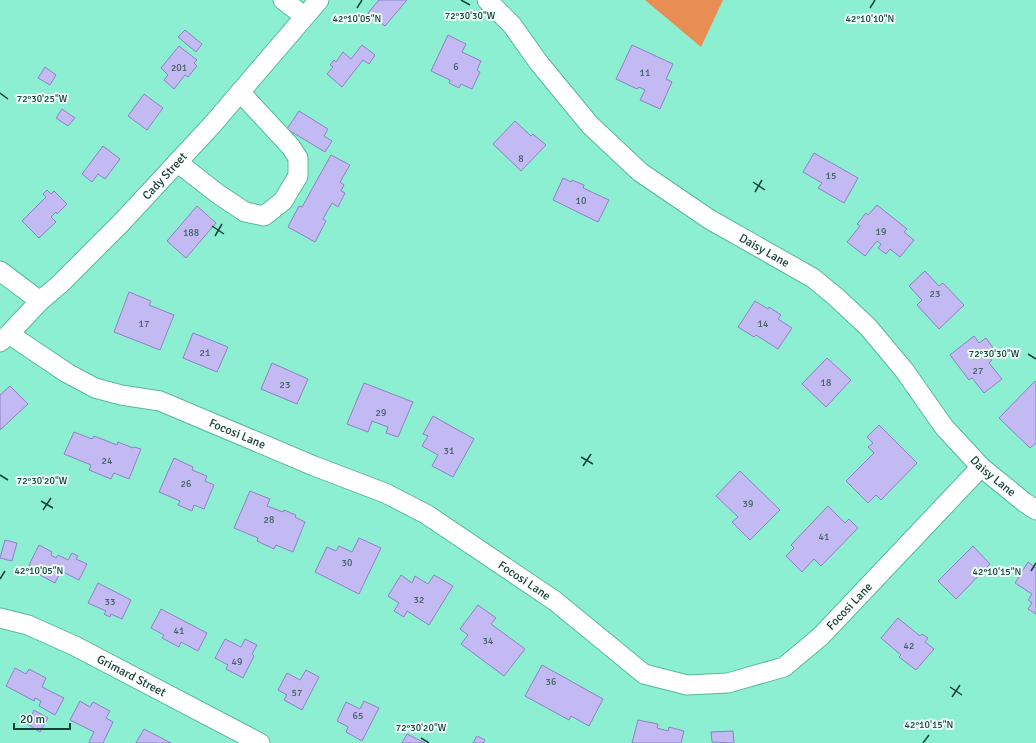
<svg xmlns="http://www.w3.org/2000/svg" width="1036" height="743" font-family="Signika,sans-serif">
  <style>
    .forest { fill: #e88d53 }
    .building { fill: #c3baf3; stroke: #8f81c6 }
    .lines { fill: none; stroke-linecap: round; stroke-linejoin: round }
    .minor-casing { stroke: #56b99d; stroke-width: 21 }
    .minor { stroke: #fff; stroke-width: 19 }
    .ticks { fill: none; stroke: #184237; stroke-width: 1.5 }
    .labels { text-anchor: middle; stroke-width: 4; stroke-linejoin: round; paint-order: stroke }
    .number-label { font-size: 10px; fill: #436066 }
    .street-label { font-size: 12px; fill: #184237; stroke: #ecfef8 }
    .ticks-label { font-size: 10px; text-anchor: middle; fill: #184237; stroke: #ecfef8; stroke-width: 4; stroke-linejoin: round; paint-order: stroke }
  </style>
  <rect width="100%" height="100%" fill="#8defd1"/>
  <!-- forest -->
  <path class="forest" d="M645,0h78l-22,47z"/>
  <!-- building -->
  <g class="building">
    <path d="M379,0h28l-22,26 -17,-13z"/>
    <path d="M185,30l17,14 -6,8 -18,-15z"/>
    <path d="M448,35l18,9 -4,8 19,9 -4,9 3,2 -8,17 -11,-5 -2,4 -10,-5 1,-3 -19,-9z"/>
    <path d="M362,45l13,10 -6,9 -6,-4 -21,27 -15,-13 6,-7 -3,-2 4,-5 2,2 7,-10 8,7z"/>
    <path d="M632,45l41,19 -7,15 6,3 -12,27 -20,-9 5,-10 -6,-3 -2,2 -21,-10z"/>
    <path d="M179,46l18,14 -3,3 3,3 -9,11 -3,-2 -11,14 -10,-9 4,-5 -7,-7z"/>
    <path d="M45,67l11,8 -6,10 -12,-7z"/>
    <path d="M144,94l19,14 -16,22 -19,-14z"/>
    <path d="M62,109l13,9 -7,8 -12,-8z"/>
    <path d="M299,111l29,18 -4,7 8,5 -7,11 -38,-23z"/>
    <path d="M515,121l16,15 2,-2 13,11 -25,26 -28,-27z"/>
    <path d="M103,146l17,13 -15,20 -7,-5 -6,8 -10,-8z"/>
    <path d="M814,153l44,25 -14,25 -26,-15 4,-5 -19,-11z"/>
    <path d="M331,155l19,10 -10,17 4,3 -3,6 4,2 -7,14 -6,-4 -9,16 3,2 -11,21 -27,-15 11,-21 3,1z"/>
    <path d="M563,178l8,4 1,-2 12,5 -1,3 26,12 -11,22 -45,-22z"/>
    <path d="M47,190l4,4 3,-3 13,13 -10,10 -1,-2 -5,5 5,5 -17,16 -17,-17 24,-24 -3,-3z"/>
    <path d="M877,205l30,24 -3,3 10,8 -14,17 -10,-8 -4,5 -8,-6 3,-4 -4,-3 -12,15 -18,-14 13,-16 -3,-2 9,-11 2,2z"/>
    <path d="M197,206l19,17 -30,35 -19,-17z"/>
    <path d="M925,271l14,15 4,-3 21,22 -25,24 -22,-24 5,-5 -13,-14z"/>
    <path d="M129,292l22,9 -2,4 25,10 -14,35 -46,-18z"/>
    <path d="M755,301l13,8 1,-2 12,8 -3,4 14,9 -14,21 -22,-14 -2,2 -16,-10z"/>
    <path d="M193,333l35,14 -11,25 -34,-14z"/>
    <path d="M974,336l5,7 7,-5 7,10 -6,5 5,7 -3,3 13,16 -18,14 -12,-15 -3,2 -19,-25z"/>
    <path d="M827,358l24,22 -25,27 -24,-23z"/>
    <path d="M272,363l36,16 -11,25 -36,-15z"/>
    <path d="M1035,381l1,2v60l-6,5 -31,-30z"/>
    <path d="M364,383l49,19 -15,35 -12,-4 2,-6 -16,-6 -4,11 -21,-8z"/>
    <path d="M10,386l18,18 -28,26v-35z"/>
    <path d="M433,416l41,23 -21,38 -21,-11 6,-11 -16,-9 6,-10 -5,-2z"/>
    <path d="M879,425l38,38 -36,37 -5,-5 -8,8 -22,-22 28,-28 -6,-6 5,-4 -6,-6z"/>
    <path d="M74,432l18,7 2,-3 23,9 1,-3 15,6 1,-1 7,2 -12,30 -15,-6 -3,6 -22,-9 2,-5 -27,-11z"/>
    <path d="M174,458l19,9 -1,3 15,6 -2,5 9,4 -10,24 -10,-4 -2,6 -14,-6 2,-4 -21,-9z"/>
    <path d="M740,471l40,39 -30,30 -18,-18 6,-5 -22,-21z"/>
    <path d="M250,491l20,8 -3,7 16,6 1,-2 12,5 -1,2 10,5 -12,30 -17,-7 -2,4 -17,-8 1,-3 -24,-10z"/>
    <path d="M828,506l17,17 4,-4 9,9 -37,38 -7,-7 -12,13 -16,-16 8,-8 -3,-3z"/>
    <path d="M359,538l22,10 -22,46 -44,-22 12,-25 9,4 3,-5 13,6z"/>
    <path d="M5,540l12,3 -5,18 -12,-3z"/>
    <path d="M39,545l13,7 -1,3 5,3 2,-3 10,5 4,-7 6,3 -2,3 11,5 -8,16 -18,-9 -6,12 -15,-8 2,-4 -13,-6z"/>
    <path d="M973,546l17,18 -34,35 -18,-18z"/>
    <path d="M1028,562l8,6v46l-8,-5 4,-6 -4,-3 4,-6 -17,-11z"/>
    <path d="M401,575l11,8 3,-7 13,8 6,-9 19,11 -24,39 -22,-14 -3,6 -10,-6 5,-8 -11,-7z"/>
    <path d="M98,583l33,17 -9,19 -11,-5 -1,3 -6,-3 2,-3 -18,-8z"/>
    <path d="M478,605l18,13 -5,6 34,25 -21,27 -43,-32 7,-9 -8,-6z"/>
    <path d="M161,609l46,24 -9,18 -17,-9 -2,5 -17,-9 2,-3 -13,-7z"/>
    <path d="M898,618l22,18 2,-2 6,4 -3,4 9,7 -18,21 -17,-13 2,-2 -20,-17z"/>
    <path d="M225,639l16,8 4,-8 12,6 -5,9 2,2 -11,22 -17,-9 2,-4 -13,-7z"/>
    <path d="M542,665l61,34 -14,27 -18,-10 -2,4 -44,-24z"/>
    <path d="M15,668l11,6 3,-5 17,9 -4,9 22,11 -9,17 -16,-9 2,-5 -6,-3 -1,3 -28,-15z"/>
    <path d="M306,670l13,7 -17,33 -18,-10 3,-5 -9,-5 9,-17 13,7z"/>
    <path d="M80,701l10,6 3,-5 17,9 -4,7 7,4 -10,21h-11l-3,-1 5,-10 -24,-12z"/>
    <path d="M364,701l15,7 -17,33 -16,-9 2,-5 -11,-6 9,-19 14,7z"/>
    <path d="M34,710l14,8 -8,14 -13,-8z"/>
    <path d="M638,720l20,4 -1,4 11,3 1,-4 15,4 -3,12h-49z"/>
    <path d="M144,729l27,14h-35z"/>
    <path d="M733,731l1,12 -22,-1 -1,-10z"/>
    <path d="M407,734l18,9h-23z"/>
    <path d="M477,736l8,4 -2,3h-10z"/>
  </g>
  <g class="lines">
    <!-- minor casing -->
    <g class="minor-casing">
      <g id="minor">
        <path d="M283,0l21,16"/>
        <path id="s1" d="M487,0l25,25 27,38 51,62 50,47 69,47 104,59 23,19 32,30 36,43 40,57 37,40 43,35 12,8"/>
        <path d="M177,162l41,32 27,18 19,4 19,-15 15,-25v-18l-7,-11 -51,-55"/>
        <path d="M0,271l40,30"/>
        <path id="s2" d="M9,334l58,39 28,15 26,7 39,6 154,65 71,27 41,21 129,87 89,73 43,11 41,-2 56,-16 37,-31 160,-169"/>
        <path id="s3" d="M0,342l9,-8 31,-33 20,-17 61,-61 91,-98 107,-125"/>
        <path id="s4" d="M0,618l28,7 47,21 185,97"/>
      </g>
    </g>
    <!-- minor -->
    <use href="#minor" class="minor"/>
  </g>
  <!-- ticks -->
  <path class="ticks" d="M461,0l9,5M357,8l5,-8M870,8l5,-8M0,93l8,6M753,182l12,8M755,192l7,-12M212,226l12,8M215,236l7,-12M1028,354l8,5M581,457l12,7M583,466l8,-12M0,475l8,5M41,501l12,7M43,510l8,-12M1031,571l5,-8M0,579l5,-8M950,687l12,8M952,697l8,-12M421,738l8,5M923,743l6,-8"/>
  <g class="labels">
    <!-- number labels -->
    <g class="number-label">
      <text x="456" y="70">6</text>
      <text x="179" y="71">201</text>
      <text x="645" y="76">11</text>
      <text x="521" y="162">8</text>
      <text x="831" y="179">15</text>
      <text x="581" y="204">10</text>
      <text x="881" y="235">19</text>
      <text x="191" y="236">188</text>
      <text x="935" y="297">23</text>
      <text x="144" y="327">17</text>
      <text x="763" y="327">14</text>
      <text x="205" y="356">21</text>
      <text x="978" y="374">27</text>
      <text x="826" y="386">18</text>
      <text x="285" y="388">23</text>
      <text x="381" y="416">29</text>
      <text x="449" y="454">31</text>
      <text x="107" y="464">24</text>
      <text x="186" y="487">26</text>
      <text x="748" y="507">39</text>
      <text x="269" y="523">28</text>
      <text x="824" y="540">41</text>
      <text x="347" y="566">30</text>
      <text x="419" y="603">32</text>
      <text x="110" y="605">33</text>
      <text x="179" y="634">41</text>
      <text x="488" y="644">34</text>
      <text x="909" y="649">42</text>
      <text x="237" y="665">49</text>
      <text x="551" y="685">36</text>
      <text x="297" y="696">57</text>
      <text x="358" y="719">65</text>
    </g>
    <!-- street labels -->
    <g class="street-label">
      <text dy="4" stroke="none"><textPath href="#s3" startOffset="234">Cady Street</textPath></text>
      <text dy="4" stroke="none"><textPath href="#s1" startOffset="378">Daisy Lane</textPath></text>
      <text dy="4" stroke="none"><textPath href="#s2" startOffset="252">Focosi Lane</textPath></text>
      <text dy="4" stroke="none"><textPath href="#s1" startOffset="703">Daisy Lane</textPath></text>
      <text dy="4" stroke="none"><textPath href="#s2" startOffset="576">Focosi Lane</textPath></text>
      <text dy="4" stroke="none"><textPath href="#s2" startOffset="961">Focosi Lane</textPath></text>
      <text dy="4" stroke="none"><textPath href="#s4" startOffset="144">Grimard Street</textPath></text>
    </g>
  </g>
  <g class="ticks-label">
    <text x="470" y="19">72°30'30"W</text>
    <text x="357" y="22">42°10'05"N</text>
    <text x="870" y="22">42°10'10"N</text>
    <text x="42" y="102">72°30'25"W</text>
    <text x="994" y="357">72°30'30"W</text>
    <text x="42" y="484">72°30'20"W</text>
    <text x="39" y="574">42°10'05"N</text>
    <text x="997" y="575">42°10'15"N</text>
    <text x="929" y="728">42°10'15"N</text>
    <text x="421" y="731">72°30'20"W</text>
  </g>
  <!-- scale -->
  <path d="M14 723v6h56v-6" fill="none" stroke="#184237" stroke-width="2"/>
  <text x="20" y="723" font-size="12" fill="#184237" stroke="#ecfef8" stroke-width="3" paint-order="stroke">20 m</text>
</svg>
